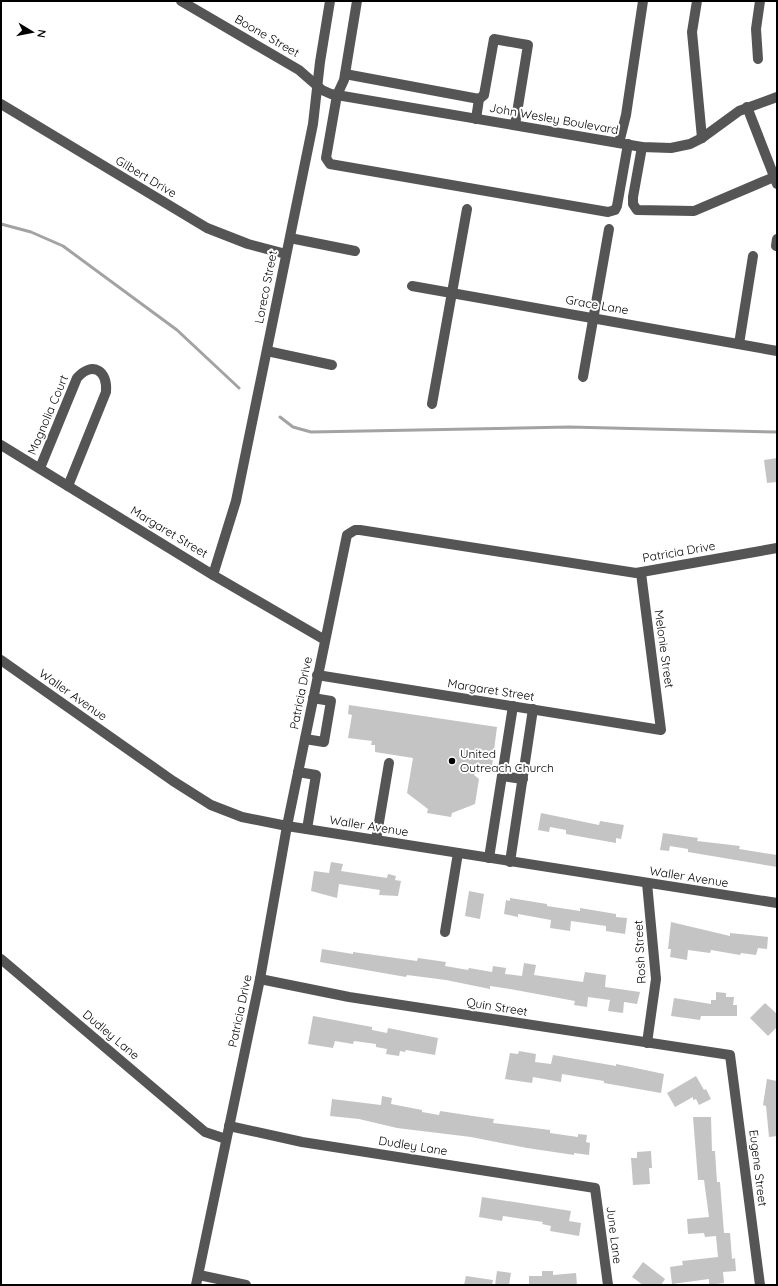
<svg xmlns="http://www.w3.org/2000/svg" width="778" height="1286" font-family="Quicksand,sans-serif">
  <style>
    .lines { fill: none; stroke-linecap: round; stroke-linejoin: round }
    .stream { stroke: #a3a3a3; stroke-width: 3 }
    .building { fill: #c4c4c4 }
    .minor { stroke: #555; stroke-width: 10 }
    .poi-dot { fill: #000; stroke: #fff; stroke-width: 1.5 }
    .labels { text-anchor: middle; stroke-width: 4; stroke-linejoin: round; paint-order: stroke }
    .street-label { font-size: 12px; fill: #000; stroke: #fff }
    .poi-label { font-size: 12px; fill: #000; stroke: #fff; text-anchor: start }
  </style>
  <rect width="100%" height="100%" fill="#fff"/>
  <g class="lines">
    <!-- stream -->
    <g class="stream">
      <path d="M1,224l30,8 32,14 114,84 62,58"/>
      <path d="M280,417l13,10 18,5 258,-5 208,5"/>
    </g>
  </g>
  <!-- building -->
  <g class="building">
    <path d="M777,458v24l-10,1 -3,-23z"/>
    <path d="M349,705l148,22 -5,39 -9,-1 -9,10 5,4 -4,25 -23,9 -1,4 -24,-4 1,-4 -21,-16 6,-35 -38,-6v-7h-4l1,-4 -24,-3 4,-23 -4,-1z"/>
    <path d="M541,813l58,12 1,-4 24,4 -3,14 -5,-1v5l-50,-9v-4l-16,-3 -1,5 -11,-2z"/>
    <path d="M663,833l35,5 -1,3 43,5 -1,3 38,6v12l-89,-15v-3l-18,-3 -1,5 -9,-1z"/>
    <path d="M331,862l12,2 -2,7 46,7 1,-4 8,2 -1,4 6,1 -3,15 -19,-1 1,-5 -41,-6 -2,14 -26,-7 3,-20 15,2z"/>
    <path d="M469,891l15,3 -4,25 -15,-3z"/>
    <path d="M510,898l37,6v2l33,5v-3l36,6v3l11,1 -2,16 -19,-3v-5l-35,-5 -1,10 -20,-3 1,-8 -33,-6v3l-14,-3 2,-14 4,1z"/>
    <path d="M671,922l59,14v-3l38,4 -1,12 -9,-1 -2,7 -15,-2 -1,2 -29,-5 -1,3 -22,-3 -1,10 -17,-3 1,-8h-3z"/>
    <path d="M322,949l31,5v-2l64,9 1,-3 28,4 -1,4 23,4 1,-2 23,4 1,-6 13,2 -1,6 17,2 2,-13 12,2 -2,10 49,7 2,-10 21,3 -1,12 35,5 -3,12 -13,-2 -1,11 -15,-2 2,-11 -22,-3 -1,10 -13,-2 1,-4 -65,-12 -20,-3v3l-44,-9 -39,-5 -1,2 -86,-15z"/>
    <path d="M716,992l10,1v4h8l-1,8h4v11h-36l-1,4 -29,-4 3,-18 37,6v-4h5z"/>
    <path d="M765,1003l12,11v13l-9,9 -18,-18z"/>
    <path d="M313,1016l59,11v3l15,3 1,-5 50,10 -3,17 -29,-5 -1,2 -5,-1 -1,5 -13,-2 1,-5 -11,-2v-3l-22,-3 -1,3 -18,-3 -2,7 -25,-4z"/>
    <path d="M519,1051l17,3 -1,8 16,2 2,-9 63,11v-2l15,3 33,7 -3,19 -57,-10v-2l-42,-7 -1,8 -28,-5 -1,6 -27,-4 5,-26 8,1z"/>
    <path d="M696,1076l8,14 2,-1 5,10 -12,6 -3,-6 -3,1v-3l-18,10 -8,-14z"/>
    <path d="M767,1079l10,2v55l-8,1 -3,-31 -3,-1z"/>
    <path d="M382,1096l10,2 -1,6 31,6v2l17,3 1,-4 33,5 21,3 -1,4 57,7v3l28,4v-3l9,1 -1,7 4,1 -1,12 -15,-2v2l-47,-7 -56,-11 -74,-9 -38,-9 -29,-3 2,-17 49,6z"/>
    <path d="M693,1117h18l1,34h3l2,31h3l4,51h6l2,26 3,-1 1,13 -13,1 1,11 -15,2v-6l-37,5 -2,-17 13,-2 -1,-4 36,-4 -2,-21 -11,1 -1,-4 -16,1 -1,-15 22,-2 -5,-37h-6z"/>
    <path d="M651,1151l1,17h-3l1,16 -17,1 -2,-27h6v-6z"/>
    <path d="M482,1197l89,14 -2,10 12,2 -2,13 -29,-5 1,-5 -9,-2 1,-2 -40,-6 -1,5 -23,-4z"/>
    <path d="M643,1262l22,17 -4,6h-18l-11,-8z"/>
    <path d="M497,1271l14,2 -2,12h-14z"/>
    <path d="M542,1271h11v4l23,-2 1,12h-48v-9h13z"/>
    <path d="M466,1276l27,4 -1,5h-28z"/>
  </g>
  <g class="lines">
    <!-- minor -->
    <g class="minor">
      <path d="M181,1l118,69 23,20 9,4 311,53 29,1 19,-4 12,-6 37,-27 38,-14"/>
      <path d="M357,1l-13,79 -7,15 -11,63 4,6 278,48 7,-2 2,-4 11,-62"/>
      <path d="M697,1l-5,31 10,106"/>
      <path d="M758,59l-2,-30 4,-28"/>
      <path d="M345,74l134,25"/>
      <path d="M1,104l206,124 41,16 38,10"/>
      <path d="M747,107l30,77"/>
      <path d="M476,119l3,-20 5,-4 10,-56 34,6 -13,80"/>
      <path d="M619,143l7,-28 17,-114"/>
      <path d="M642,147l-9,50v7l4,6 57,1 80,-34"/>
      <path d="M290,238l65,13"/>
      <path d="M776,246l1,-7"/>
      <path d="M412,286l365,65"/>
      <path d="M739,344l14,-88"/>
      <path d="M267,351l65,14"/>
      <path d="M583,377l26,-148"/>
      <path d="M432,404l35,-195"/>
      <path d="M1,445l212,130 112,65"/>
      <path d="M40,468l37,-90c15,-17 31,-8 29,14l-38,94"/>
      <path d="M213,575l23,-74 77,-377 7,-62 10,-61"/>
      <path d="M1,660l172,121 38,24 31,12 45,9 490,77"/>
      <path d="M317,675l344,55 -20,-157"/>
      <path d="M305,739l19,3 7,-41 -18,-3"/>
      <path d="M298,772l18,3 -9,54"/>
      <path d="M502,776l21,3"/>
      <path d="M376,840l13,-77"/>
      <path d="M489,858l24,-152"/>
      <path d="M510,862l23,-153"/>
      <path d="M445,932l13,-79"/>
      <path d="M1,959l204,173 21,7"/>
      <path d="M260,979l89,18 381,58 30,230"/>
      <path d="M647,1043l9,-64 -9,-96"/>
      <path d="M229,1126l73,16 293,46 13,97"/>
      <path d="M199,1275l47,10"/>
      <path d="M196,1285l64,-306 27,-153 60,-291 8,-5h5l276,43 141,-25"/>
    </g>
  </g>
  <!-- markers -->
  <circle class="poi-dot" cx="452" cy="761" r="4"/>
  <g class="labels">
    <!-- street labels -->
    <g class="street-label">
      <text transform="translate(267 36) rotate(30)" y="4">Boone Street</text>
      <text transform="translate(554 119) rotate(10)" y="4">John Wesley Boulevard</text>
      <text transform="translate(146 177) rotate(31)" y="4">Gilbert Drive</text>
      <text transform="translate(266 287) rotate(-79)" y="4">Loreco Street</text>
      <text transform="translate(597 305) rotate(10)" y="4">Grace Lane</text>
      <text transform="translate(48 415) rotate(-67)" y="4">Magnolia Court</text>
      <text transform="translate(169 532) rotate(31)" y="4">Margaret Street</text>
      <text transform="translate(679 552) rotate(-10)" y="4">Patricia Drive</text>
      <text transform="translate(664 649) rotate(82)" y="4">Melonie Street</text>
      <text transform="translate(491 690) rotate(9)" y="4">Margaret Street</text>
      <text transform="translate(301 693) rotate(-79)" y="4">Patricia Drive</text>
      <text transform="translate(73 695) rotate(35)" y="4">Waller Avenue</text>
      <text transform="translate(369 826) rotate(9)" y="4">Waller Avenue</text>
      <text transform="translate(689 877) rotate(9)" y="4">Waller Avenue</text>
      <text transform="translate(640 952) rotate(-93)" y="4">Rosh Street</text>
      <text transform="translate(497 1007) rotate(9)" y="4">Quin Street</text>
      <text transform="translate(240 1011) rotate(-78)" y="4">Patricia Drive</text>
      <text transform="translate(111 1035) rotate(40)" y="4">Dudley Lane</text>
      <text transform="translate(413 1146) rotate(9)" y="4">Dudley Lane</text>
      <text transform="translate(758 1168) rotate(83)" y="4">Eugene Street</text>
      <text transform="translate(614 1235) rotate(83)" y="4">June Lane</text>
    </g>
    <!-- poi labels -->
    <g class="poi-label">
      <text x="460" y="758">United<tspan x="460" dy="14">Outreach Church</tspan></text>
    </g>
  </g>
  <!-- border -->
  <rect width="778" height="1286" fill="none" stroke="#000000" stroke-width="4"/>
  <!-- north arrow -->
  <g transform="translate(32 32) rotate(100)" stroke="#ffffff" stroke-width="3" paint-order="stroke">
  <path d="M0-3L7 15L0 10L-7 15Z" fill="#000000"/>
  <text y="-6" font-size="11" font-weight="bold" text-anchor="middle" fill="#000000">N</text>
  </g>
</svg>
